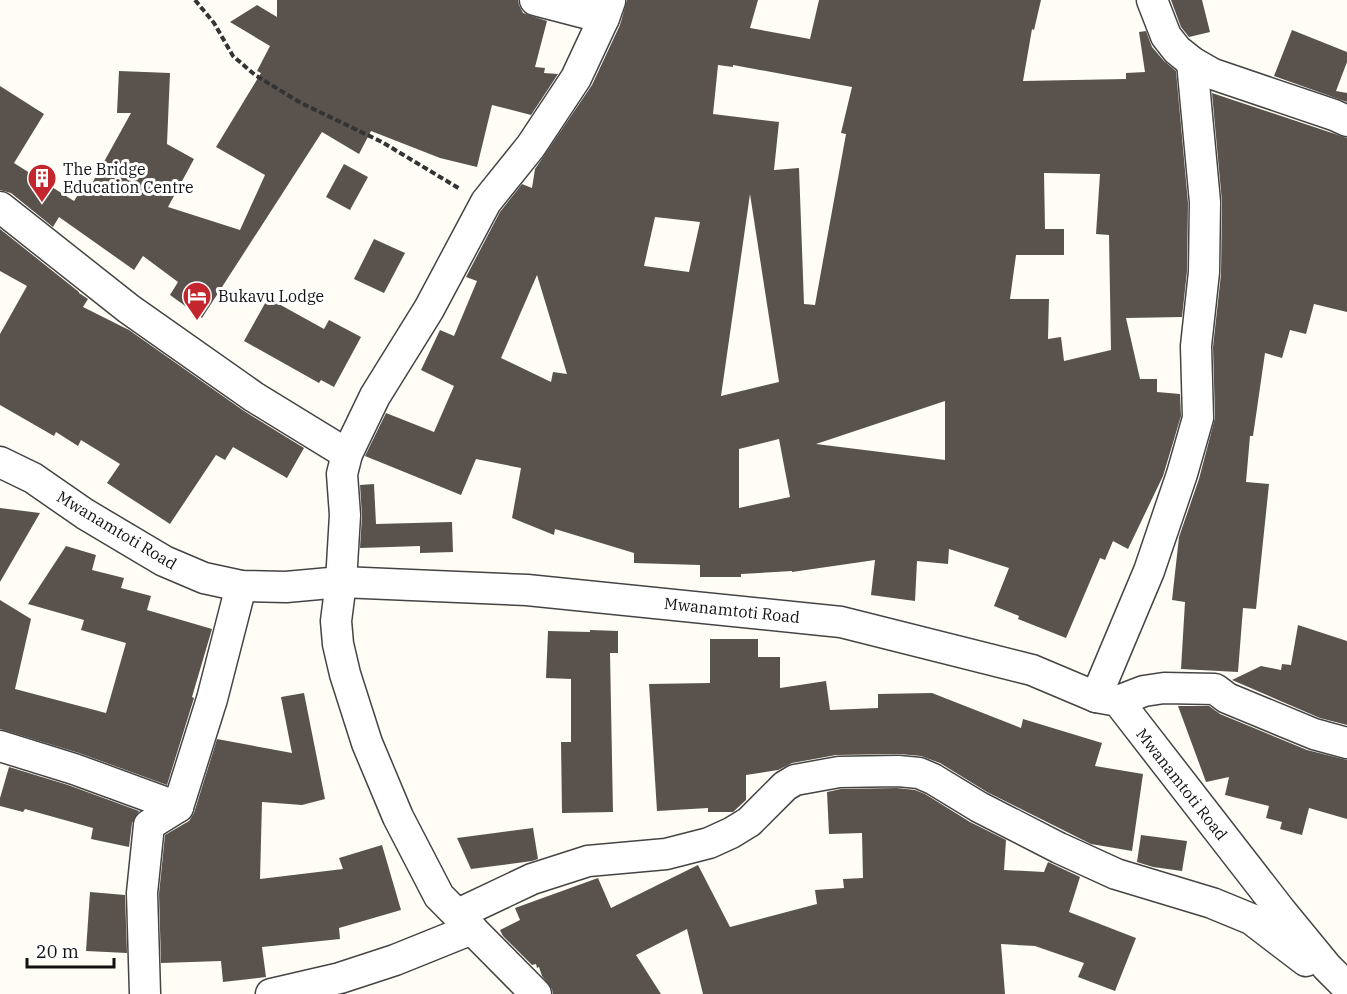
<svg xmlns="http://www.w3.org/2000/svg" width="1347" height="994" font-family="'IBM Plex Serif',serif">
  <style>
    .building { fill: #5a524d; fill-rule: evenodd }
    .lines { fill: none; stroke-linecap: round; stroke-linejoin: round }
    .street-casing { stroke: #444; stroke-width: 33 }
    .path { stroke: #333; stroke-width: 4; stroke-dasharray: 6 3; stroke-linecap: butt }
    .street { stroke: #fff; stroke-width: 30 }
    .labels { text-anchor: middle; stroke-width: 6; stroke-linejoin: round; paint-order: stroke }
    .poi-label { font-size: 16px; fill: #111; stroke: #fff; text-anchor: start }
    .street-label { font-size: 16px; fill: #111; stroke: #fff }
  </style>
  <rect width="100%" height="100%" fill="#fffdf5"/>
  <!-- building -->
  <g class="building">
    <path d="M277,0h241l1,5 4,8 24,8 -12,46 10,1 -1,5 14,1 -27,41 -39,-10 -15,62 -37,-9 -69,-27 -12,23 -37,-22 -120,186 -32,-23 8,-13 -35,-26 -9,14 -75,-53 -6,10 -42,-34 -11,-3v-104l44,28 -30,49 60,38 11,-17 5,3 41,-74h-14l2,-42 51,2 -3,71 27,15 -26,48 72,23 25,-55 -49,-28 45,-74 -4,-2 13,-25 -40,-24 27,-17 20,12z"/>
    <path d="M627,0h131l-8,28 60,11 9,-39h222l-7,30 -2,-1 -9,52 103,-2v-6l19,-1 -6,-40 7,-1 6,16 12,14 12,10 12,132 -1,68 -5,46 -56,1 14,61h17v13l23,2 1,22 -18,60 -35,73 -15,-8 -8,19 -5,-2 -34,80 -48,-19 1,-3 -25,-10 15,-38 -60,-19 -1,15 -31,-3 -2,40 -44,-6 4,-35 -83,12v-1l-51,3v3h-41v-12l-66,-2v-10l-79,-24 -1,6 -42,-17 9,-50 -45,-9 -15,36 -96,-39 21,-43 48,19 20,-46 -33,-16 19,-40 14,6 23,-55 -11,-4 34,-65 22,-28 10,4 3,-19 57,-84 28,-60zM718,65l15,2v-2l119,22 -11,46 5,1 -31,171 -11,-1 -5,-136 -25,2 5,-48 -66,-8zM1044,173l56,1 -4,60 13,1 2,115 -47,11 -3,-24 -13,2 1,-40h-39l6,-44h48v-26h-19zM750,194l29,188 -58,14zM655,217l45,5 -11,50 -45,-6zM537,275l30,99 -14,-2 -2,10 -50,-24zM945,401v59l-129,-16zM779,439l11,58 -51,11v-59z"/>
    <path d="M1171,0h31l8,32 -21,5 -8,-10z"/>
    <path d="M1292,30l55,22v10l-11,29 11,2v9l-73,-26z"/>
    <path d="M1212,93l135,45v174l-33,-8 -8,30 -16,-4 -8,28 -17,-5 -12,83h-3l-4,46 23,2 -13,125 -13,-1 -5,64 -57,-3 4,-67 -13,-2 7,-63 20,-58 16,-61 -2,-71 8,-73 1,-72z"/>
    <path d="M344,164l24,13 -18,33 -24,-13z"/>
    <path d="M0,229l79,63v1l9,6 -5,8 46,23 115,81 60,37 -17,30 -54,-31 -8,13 -9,-5 -46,69 -63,-41 13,-19 -39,-24 -3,6 -22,-14 -2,4 -54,-31v-71l27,-48 -27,-15z"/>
    <path d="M374,239l31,14 -21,40 -30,-14z"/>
    <path d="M268,298l56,31 5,-9 32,17 -27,50 -13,-7 -2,3 -75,-42z"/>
    <path d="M374,484l2,40 76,-2 1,30 -33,1v-7l-60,2 2,-32 -2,-31z"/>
    <path d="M0,508l40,5 -40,69z"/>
    <path d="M66,546l30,9 -4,15 32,8 -3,10 30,8 -4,14 65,19 -20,68 2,1 -27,87 -88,-32 -79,-24v-129l31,19 -16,70 91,24 20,-70 -45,-13 3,-10 -56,-16z"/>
    <path d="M1298,625l49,16v84l-27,-7 -88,-38 29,-14 20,4 1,-6 9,1z"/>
    <path d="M590,630l28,1v22h-8l3,159 -51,1 -1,-71h10v-63l-25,-1 2,-47 42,1z"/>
    <path d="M710,639h48v18h22v31l46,-7 4,29 48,-2v-14l54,-1 89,35 2,-9 79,24 -7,23 48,8 -11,77 -41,-7 -104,-52 -47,-29 -19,-7 -21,-2 -64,1 -44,8 -14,7 -32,5v25l-13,12h-25v-4l-51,3 -8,-127 61,-1z"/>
    <path d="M304,693l21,106 -23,6 -40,-3 -2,77 83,-10 -4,-11 43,-13 19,65 -62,18 1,11 -78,8 4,30 -43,5 -2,-21 -60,2 -2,-69 6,-59 24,-14 5,-8 23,-74 75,14 -11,-56z"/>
    <path d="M1178,706h31l11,8 87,36 40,10v59l-38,-11 -7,27 -22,-6 2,-7 -16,-4 3,-12 -44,-11 4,-18 -23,5z"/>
    <path d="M9,767l59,18 71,26 -7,12 -3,24 -38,-8 2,-11 -68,-19 -2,3 -23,-6v-8z"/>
    <path d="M897,788l18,2 10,4 45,28 36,18 -2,30 40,2 4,-10 32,15 -11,35 67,26 -21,53 -37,-14 6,-14 -49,-17 -34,-2 4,50h-302l-16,-65 -51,26 25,39h-108l-1,-5 -10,-13 -3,-9 -2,1 -1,-4 -4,1 -29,-29 -3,-6 20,-10 -5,-12 83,-30 13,30 87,-43 32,62 87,-23 -2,-14 29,-2 -1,-9 20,-1 -1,-45 -33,1 -2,-42 14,-3z"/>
    <path d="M533,828l5,31 -6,2 -61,8 -14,-31z"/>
    <path d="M1141,835l46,6 -5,30 -29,-4 -16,-5z"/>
    <path d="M90,892l35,3 2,58 -41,-2z"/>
  </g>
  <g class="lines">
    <!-- street casing -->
    <g class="street-casing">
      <g id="street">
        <path d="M535,0l69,18 6,-17"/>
        <path d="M1152,0l14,36 11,14 15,12 21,12 121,41 13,6"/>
        <path d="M0,207l129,102 125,88 93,57"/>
        <path d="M0,462l33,16 52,36 79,47 40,17 37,8 45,1 55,-5 186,8 314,32 191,48 64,27 22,4 163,210 46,56 20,20"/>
        <path d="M1096,697l53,-126 33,-97 16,-56 -2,-72 8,-74 1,-70 -13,-140"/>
        <path d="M1118,701l26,-10 20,-3 51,1 12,9 87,36 33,9"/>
        <path d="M0,746l74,23 104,38"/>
        <path d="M458,914l74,-35 56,-18 78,-7 43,-11 22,-10 18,-11 36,-36 10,-6 44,-8 59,-1 21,2 14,6 46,28 80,41 57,26 96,29 39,16 55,42"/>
        <path d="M145,994l-3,-101 7,-68 29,-18 34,-108 29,-113"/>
        <path d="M271,994l69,-16 55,-18 77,-31"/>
        <path d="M536,994l-97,-98 -41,-79 -31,-74 -22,-69 -7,-30 -2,-23 5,-39 4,-67 -3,-41 5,-20 28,-58 54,-87 57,-107 45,-56 45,-68 28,-60"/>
      </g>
    </g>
    <!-- path -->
    <path class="path" d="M195,0l19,23 19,33 22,19 46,28 81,39 78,47"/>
    <!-- street -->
    <use href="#street" class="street"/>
  </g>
  <!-- icons -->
  <defs>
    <g id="building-pin" transform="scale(1.5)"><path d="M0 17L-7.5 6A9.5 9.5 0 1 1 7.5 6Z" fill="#c4262e" stroke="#fff"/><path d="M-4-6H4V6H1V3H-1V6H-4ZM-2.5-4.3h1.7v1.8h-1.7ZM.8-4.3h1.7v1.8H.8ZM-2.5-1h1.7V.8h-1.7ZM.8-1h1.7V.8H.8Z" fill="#fff"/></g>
    <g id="hotel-pin" transform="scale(1.5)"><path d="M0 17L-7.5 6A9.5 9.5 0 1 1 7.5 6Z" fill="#c4262e" stroke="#fff"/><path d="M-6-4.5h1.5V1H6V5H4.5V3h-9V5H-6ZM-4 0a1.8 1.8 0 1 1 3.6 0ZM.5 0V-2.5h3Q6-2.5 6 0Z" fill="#fff"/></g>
  </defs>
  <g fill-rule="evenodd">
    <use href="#building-pin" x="42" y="178"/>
    <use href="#hotel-pin" x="197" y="296"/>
  </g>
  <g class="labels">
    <!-- poi labels -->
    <g class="poi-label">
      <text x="63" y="175">The Bridge<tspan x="63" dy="18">Education Centre</tspan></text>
      <text x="218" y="302">Bukavu Lodge</text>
    </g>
    <!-- street labels -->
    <g class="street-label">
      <text transform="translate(117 530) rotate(31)" y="6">Mwanamtoti Road</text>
      <text transform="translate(732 610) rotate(6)" y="6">Mwanamtoti Road</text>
      <text transform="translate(1182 784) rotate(52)" y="6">Mwanamtoti Road</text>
    </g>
  </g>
  <!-- scale -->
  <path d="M27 958v9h87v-9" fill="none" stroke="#111111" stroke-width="3"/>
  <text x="36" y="958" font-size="18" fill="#111111" stroke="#ffffff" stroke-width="4.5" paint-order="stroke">20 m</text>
</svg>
